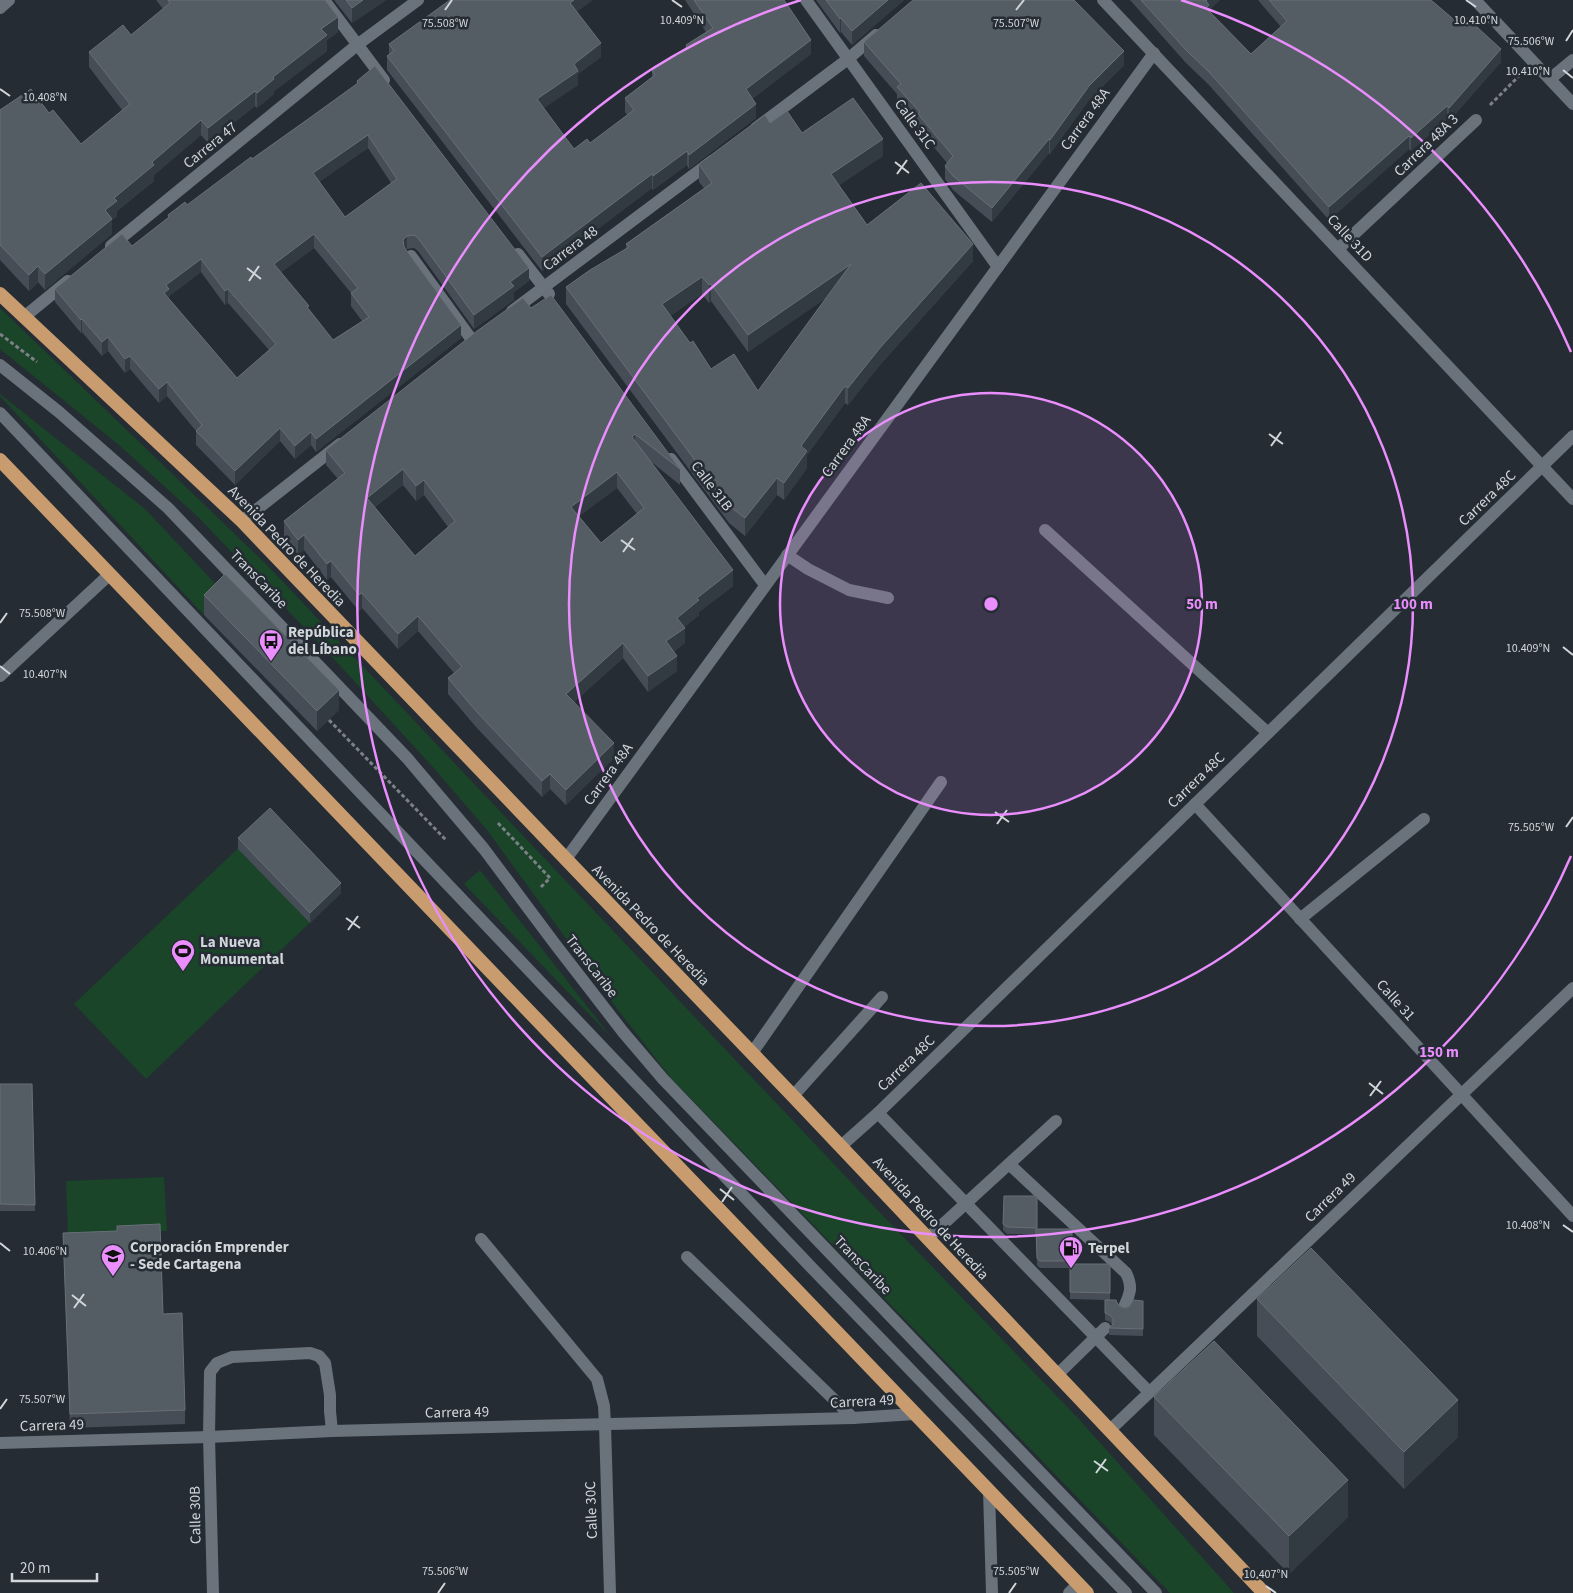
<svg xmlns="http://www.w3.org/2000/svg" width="1573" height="1593" font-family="'Source Sans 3',sans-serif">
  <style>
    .green { fill: #1a4529 }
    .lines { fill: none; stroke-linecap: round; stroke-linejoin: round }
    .path { stroke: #7b8187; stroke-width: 3; stroke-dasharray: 4 2.5; stroke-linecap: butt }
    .service { stroke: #6a727c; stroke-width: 12 }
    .minor { stroke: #6a727c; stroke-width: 12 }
    .tertiary { stroke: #6a727c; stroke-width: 12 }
    .trunk { stroke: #c89c6e; stroke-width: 14 }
    .wall { fill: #464d56; fill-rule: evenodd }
    .shaded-wall { fill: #323a42 }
    .building { fill: #545c64; stroke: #686f77; fill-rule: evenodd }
    .ticks { fill: none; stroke: #d1d6db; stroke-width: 2 }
    .ring { fill: none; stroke: #ea8dfd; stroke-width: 2.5 }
    .labels { text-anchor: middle; stroke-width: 5; stroke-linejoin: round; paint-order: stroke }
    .street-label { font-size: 15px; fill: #d1d6db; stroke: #252c34 }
    .poi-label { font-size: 15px; font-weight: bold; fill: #d1d6db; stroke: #252c34; text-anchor: start }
    .ticks-label { font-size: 12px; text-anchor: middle; fill: #d1d6db; stroke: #252c34; stroke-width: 5; stroke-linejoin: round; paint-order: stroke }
    .centre { fill: #ea8dfd; stroke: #252c34; stroke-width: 2.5 }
    .ring-label { font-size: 15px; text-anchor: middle; font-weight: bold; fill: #ea8dfd; stroke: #252c34; stroke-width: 5; stroke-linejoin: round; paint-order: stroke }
  </style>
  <rect width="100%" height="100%" fill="#252c34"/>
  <!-- green -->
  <g class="green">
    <path d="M0,308l267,257 599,633 212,220 156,175h-64l-499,-515 -53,-68 -131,-180 -56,-65 -109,-119 -125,-130 -78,-71 -119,-96z"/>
    <path d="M0,394l145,115 80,85 -21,21 -204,-219z"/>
    <path d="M270,818l71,75 -195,186 -72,-75z"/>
    <path d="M480,870l132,168 -148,-154z"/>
    <path d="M164,1177l3,54 -99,4 -2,-54z"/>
  </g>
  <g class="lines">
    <!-- path -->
    <g class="path">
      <path d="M1490,105l29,-29"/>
      <path d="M0,334l37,28"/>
      <path d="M329,720l118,121"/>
      <path d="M498,823l52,55 -10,10"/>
    </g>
    <!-- service -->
    <g class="service">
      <path d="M0,8l9,-8"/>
      <path d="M411,256l61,84"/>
      <path d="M0,365l59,47 109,96 239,250 77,91 71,95 68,88 40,47 493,514"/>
      <path d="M0,413l810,853 316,327"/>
      <path d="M787,555l21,14 41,21 39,8"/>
      <path d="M1300,919l124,-100"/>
      <path d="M752,1053l189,-271"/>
      <path d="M793,1096l89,-99"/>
      <path d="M878,1113l271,279"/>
      <path d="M1009,1164l117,109c7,14 4,21 -2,34"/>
      <path d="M928,1238l128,-117"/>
      <path d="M481,1239l116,140 7,27 1,19"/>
      <path d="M687,1257l166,161"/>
      <path d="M1057,1375l48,-47"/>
      <path d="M209,1437l1,-65 7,-9 15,-6 78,-4 9,3 6,7 5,32v16l2,20"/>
      <path d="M1069,1593l9,-9"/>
    </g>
    <!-- minor -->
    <g class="minor">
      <path d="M324,0l60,80"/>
      <path d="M806,0l192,267"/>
      <path d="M1475,0l98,104"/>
      <path d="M1550,79l23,-19"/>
      <path d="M756,128l92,-69 28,-24"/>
      <path d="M111,246l246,-201 61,-45"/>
      <path d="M1338,249l138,-129"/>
      <path d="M518,254l31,40"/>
      <path d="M512,311l200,-150"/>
      <path d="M24,317l44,-36"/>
      <path d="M671,459l94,126"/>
      <path d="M242,521l98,-77"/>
      <path d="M1045,530l223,203"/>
      <path d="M0,676l110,-102"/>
      <path d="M1195,804l378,412"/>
      <path d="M566,859l588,-806"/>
      <path d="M841,1146l37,-33 695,-677"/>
      <path d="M605,1425l5,168"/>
      <path d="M1110,1430l463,-442"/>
      <path d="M209,1437l4,156"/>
      <path d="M0,1443l209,-6 123,-6 521,-13 62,-4"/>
      <path d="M989,1490l3,103"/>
    </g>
    <!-- tertiary -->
    <path class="tertiary" d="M1103,0l470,499"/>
    <!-- trunk -->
    <g class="trunk">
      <path d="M0,294l242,227 551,575 471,497"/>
      <path d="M0,460l1087,1133"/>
    </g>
  </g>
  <!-- wall -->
  <g class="wall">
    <path d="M156,0h169l13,32 -11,8v11l-53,40v3l-17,14 -2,-2 -47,37 -7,-8 -47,40v6l-37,30v5l-5,4v14l-67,56 -7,-8 -9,9 -29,-31v-150l49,3 32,31 41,-34 -33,-43v-15l42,-17 32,-26z"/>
    <path d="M334,0h52l-34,23z"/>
    <path d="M685,0h99l27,54 -59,45 4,19 -67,51 -2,-4 -34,25 -1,-2 -110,83 -155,-201v-14l2,-2v-10l188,-32 24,45 -23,17v11l-35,23 31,41 16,-6 37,-28 -2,-3v-14l27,-21v-6l34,-24v-2l20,-13z"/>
    <path d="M816,0h88l-52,45 -11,-13 -1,1z"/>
    <path d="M1130,0h90l-11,10v2l42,42 30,-27 -23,-27h173l70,62 -52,59 -2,-2 -36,32 -2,-2 -80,71 -120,-135 -23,-22z"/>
    <path d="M864,42l260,23 -35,35 -39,54 -1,-1 -57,69 -39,-32 -8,-11v-13l2,-3 -29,-35v-4l-21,-23v-7l-33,-38z"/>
    <path d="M357,81l172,200 -15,11v8l-40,29 -56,-78 -4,-3 -7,1 -1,1 55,88 -145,114 -5,-7 -16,14 -15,-18 -45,44 -39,-40v-14l-29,-35 -8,7 -29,-34 -5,4 -17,-22 -6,5 -20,-24 -1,1 -26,-31v-13l77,-43 36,-28v-3l19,-10 65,-46 105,-75zM368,148l23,35 -46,34 -26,-35zM314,248l37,45v13l11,15 -29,19 -24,-30 -28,-38zM201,272l24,33 3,-2 41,47 -32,28 -68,-79v-3z"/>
    <path d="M770,123l32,10 81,23 -44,29 28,40 106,36 -94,105 -31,39 -3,-2 -38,52v13l-23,32 -7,-5 -32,41 -16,-13 -163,-219v-17l60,-38v-5l78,-56 -5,-6v-18zM702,294l7,9 2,-2 37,51 78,-54 -68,93 -47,-22 -21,-26 -20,-27z"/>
    <path d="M531,308l149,161v16l-31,-25 84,126 -34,26v3l-15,12 1,16 -11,8 3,20 -29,21 -25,-34 -49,44 40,56 -48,47 -16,-16 -8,8 -66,-70 -28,-33v-16l6,-5 -36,-42 -20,18 -36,-41 -3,3 -28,-34 -4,3 -23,-30 -6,5 -14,-19v-15l54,-42 -12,-14v-15zM403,485l13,16 8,-6 24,32 -33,29 -40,-49zM617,488l20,26 -36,29 -22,-27z"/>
    <path d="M204,595l135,115 -22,21 -113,-116z"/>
    <path d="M238,838l103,55 -31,30 -72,-74z"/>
    <path d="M0,1084h32l3,127h-35z"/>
    <path d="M1004,1196h33v33h35v35h38v36l8,5 6,3 19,-7v35l-34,-1v-7l3,-3 -2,-3 -5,-2v-20l-35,-1v-31h-30l-3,-3 -1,-31h-29l-4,-4z"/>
    <path d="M63,1233l100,81 22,96v14l-115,4z"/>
    <path d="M1257,1299l201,138 -54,52 -147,-153z"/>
    <path d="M1154,1397l194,120 -59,57 -135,-139z"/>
  </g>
  <!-- shaded-wall -->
  <g class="shaded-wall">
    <path d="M363,0h23l-34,23v-15z"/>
    <path d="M574,0h19l-23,17v-14z"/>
    <path d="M888,0h16l-52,45v-14z"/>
    <path d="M1207,0h13l-11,10v7l-3,4z"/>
    <path d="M338,17v15l-11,8v11l-53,40v3l-17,14v-15l64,-64z"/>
    <path d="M841,18v14l-1,1v-14z"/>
    <path d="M811,40v14l-65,49v-14z"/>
    <path d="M601,43v14l-23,17v11l-41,28v-14l37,-35z"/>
    <path d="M1501,49v13l-52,59v-13z"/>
    <path d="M1124,51v14l-35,35 -39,54v-14l39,-54z"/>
    <path d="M255,91v15l-47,37v-15z"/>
    <path d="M756,104v14l-67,51v-14z"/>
    <path d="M1447,106v13l-36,32v-13z"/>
    <path d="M201,120v15l-47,40v6l-37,30v5l-5,4v14l-67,56v-16l60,-64 9,-12 38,-36z"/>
    <path d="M368,135v13l-55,38v-13z"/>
    <path d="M1409,136v13l-80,71v-13z"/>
    <path d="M883,139v17l-52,35v-17z"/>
    <path d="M1049,139v14l-57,69v-14z"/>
    <path d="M687,151v14l-34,25v-14z"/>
    <path d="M652,174v14l-110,83v-14z"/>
    <path d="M314,234v14l-40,30v-14z"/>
    <path d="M407,236v13l-4,4v-13z"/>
    <path d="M973,244v17l-94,105 -31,39v-17l31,-39z"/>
    <path d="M201,259v13l-32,24v6l-5,-9 2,-8z"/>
    <path d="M851,264v17l-103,71v-17z"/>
    <path d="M38,266v16l-9,9v-16z"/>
    <path d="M529,268v13l-15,11v8l-40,29v-14l36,-33z"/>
    <path d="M702,277v17l-40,27v-17z"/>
    <path d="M711,284v17l-2,2v-18z"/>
    <path d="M228,289v14l-3,2v-14z"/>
    <path d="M82,319v13l-1,1v-13z"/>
    <path d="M461,325v13l-145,114v-13z"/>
    <path d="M108,337v14l-6,5v-14z"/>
    <path d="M130,356v13l-5,4v-14z"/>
    <path d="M167,382v14l-8,7v-14z"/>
    <path d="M845,386v17l-38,52v13l-23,32v-17l17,-37z"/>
    <path d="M280,428v13l-45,44v-14z"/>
    <path d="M311,432v13l-16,14v-13z"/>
    <path d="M635,434v15l-3,-12z"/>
    <path d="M403,469v16l-36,28v-15z"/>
    <path d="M617,472v16l-46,34v-15z"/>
    <path d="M777,478v17l-32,41v-18z"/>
    <path d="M424,480v15l-8,6v-15z"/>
    <path d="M304,535v15l-6,5v-15z"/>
    <path d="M331,561v16l-4,3v-16z"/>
    <path d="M733,570v16l-34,26v3l-20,17 6,-4v15l-19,13v-15l11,-23 20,-20z"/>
    <path d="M362,593v15l-3,3v-16z"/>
    <path d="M418,616v15l-20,18v-15z"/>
    <path d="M623,643v15l-57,51v-15z"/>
    <path d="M677,656v15l-29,21v-16z"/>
    <path d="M339,690v20l-22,21v-20z"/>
    <path d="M614,743v15l-48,47v-15z"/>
    <path d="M550,774v15l-8,8v-16z"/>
    <path d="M341,883v10l-31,30v-10z"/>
    <path d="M1458,1400v37l-54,52v-37z"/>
    <path d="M1348,1480v37l-59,57v-38z"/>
  </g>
  <!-- building -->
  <g class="building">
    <path d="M168,0h157l13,17 -17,12 6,6 -54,42 1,2 -17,14 -2,-2 -47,37 -7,-8 -49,42 2,3 -40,33 3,3 -12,9 7,9 -67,55 -7,-8 -9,9 -29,-30v-135l31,-21 18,24 4,-3 28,34 49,-40 -41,-52 34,-27 8,10 39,-32z"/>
    <path d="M346,0h17l-11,8z"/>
    <path d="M450,0h124l-4,3 31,40 -27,21 4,7 -41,28 37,50 13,-10 3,4 44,-33 -9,-12 30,-23 -3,-4 35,-24 -1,-2 27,-17 -19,-28h90l27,40 -65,49 10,15 -67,51 -2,-4 -34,25 -1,-2 -110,83 -155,-201 7,-5 -5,-7z"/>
    <path d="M826,0h62l-36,31 -11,-13 -1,1z"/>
    <path d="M913,0h161l50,51 -35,35 -39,54 -1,-1 -57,69 -39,-32 -8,-10 8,-10 -35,-42 2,-2 -23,-25 4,-3 -37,-42z"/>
    <path d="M1141,0h66l-1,1 3,4 -3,3 45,46 36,-33 -18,-21h162l27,23 7,-7 36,33 -52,59 -2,-2 -36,32 -2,-2 -80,71 -120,-135 -23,-22z"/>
    <path d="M375,66l154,202 -19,14 4,4 -40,29 -56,-77 -4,-3 -7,1 -4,4 1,7 57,78 -145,114 -5,-7 -16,14 -15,-18 -45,43 -39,-40 6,-6 -35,-43 -8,7 -29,-33 -5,3 -17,-22 -6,5 -20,-23 -1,1 -26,-31 67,-55 10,12 37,-29 -1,-2 17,-13 2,3 64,-48 1,2 59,-42 47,-34 -1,-2zM368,135l29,44 -52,38 -32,-44zM314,234l44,54 -7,5 18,24 -36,23 -26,-33 2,-1 -35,-42zM201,259l24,32 3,-2 48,55 -39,34 -73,-85 5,-4 -3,-4z"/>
    <path d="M853,98l30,41 -52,35 36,51 54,-42 52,61 -94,105 -31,39 -3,-2 -44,60 6,5 -23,32 -7,-5 -32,40 -16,-12 -163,-219 24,-17 39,-23 -3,-3 86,-61 -13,-19 66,-49 5,8 17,-12 15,22zM851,264l-93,127 -24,-37 -23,15 -18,-28 -3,2 -28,-39 40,-27 7,8 2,-1 37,51z"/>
    <path d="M551,295l129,174 -45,-35 -3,3 101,133 -36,28 2,2 -22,18 8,10 -19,13 11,15 -29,20 -25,-33 -57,51 48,49 -48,47 -16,-16 -8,7 -66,-70 -28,-33 14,-11 -44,-51 -20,18 -36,-41 -3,2 -28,-34 -4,3 -23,-29 -6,5 -14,-19 61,-48 -19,-23 151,-119 46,-33 8,10zM403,469l13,17 8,-6 31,41 -40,35 -48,-58zM617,472l27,36 -43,35 -30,-36z"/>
    <path d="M225,574l114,116 -22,21 -113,-116z"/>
    <path d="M270,808l71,75 -31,30 -72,-75z"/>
    <path d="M0,1084h32l3,121 -35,-1z"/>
    <path d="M1004,1196h33v32l-30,-1 -4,-3z"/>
    <path d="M160,1224l3,90 19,-1 3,97 -115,4 -7,-181 54,-2v-5z"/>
    <path d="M1036,1229h36v32h-32l-3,-3z"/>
    <path d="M1311,1248l147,152 -54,52 -147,-153z"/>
    <path d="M1070,1264h40v29l-40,-1z"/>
    <path d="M1105,1300h11l2,5 6,3 5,-1 4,-7 10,1v28l-34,-1 4,-4v-5l-3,-4 -5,-2z"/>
    <path d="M1214,1341l134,139 -59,56 -135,-139z"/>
  </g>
  <!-- ticks -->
  <path class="ticks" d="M672,0l10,7M1466,0l10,7M445,10l7,-10M1016,10l8,-10M1566,41l7,-11M1563,70l10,8M0,89l10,7M895,162l14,11M897,174l10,-14M247,268l14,11M249,281l10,-15M1269,434l14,10M1271,446l10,-14M621,540l14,10M623,552l10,-14M0,623l7,-10M1563,647l10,8M0,666l10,8M995,812l14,10M997,824l10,-14M1566,827l7,-10M346,918l14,10M348,930l10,-14M1369,1083l14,11M1370,1096l11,-15M720,1189l14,11M722,1202l10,-15M1563,1225l10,7M0,1243l10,8M72,1295l14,11M74,1308l10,-14M0,1409l7,-10M1094,1461l14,10M1096,1473l10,-14M1266,1586l10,7M438,1593l7,-10M1009,1593l7,-10"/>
  <!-- distance rings -->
  <circle cx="991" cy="604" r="211" fill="#ea8dfd" fill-opacity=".12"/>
  <g class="ring">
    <circle cx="991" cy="604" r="211"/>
    <circle cx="991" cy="604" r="422"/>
    <path d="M1571 856A633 633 0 1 1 801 0M1181 0A633 633 0 0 1 1571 352"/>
  </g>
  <!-- icons -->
  <defs>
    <g id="bus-pin" transform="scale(1.25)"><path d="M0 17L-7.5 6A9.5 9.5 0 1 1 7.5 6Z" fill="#ea8dfd" stroke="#252c34"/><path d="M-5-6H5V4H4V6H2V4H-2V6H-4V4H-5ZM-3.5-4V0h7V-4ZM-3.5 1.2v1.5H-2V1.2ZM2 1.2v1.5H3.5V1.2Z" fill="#111"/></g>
    <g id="stadium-pin" transform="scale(1.25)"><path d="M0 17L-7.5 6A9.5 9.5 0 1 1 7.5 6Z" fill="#ea8dfd" stroke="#252c34"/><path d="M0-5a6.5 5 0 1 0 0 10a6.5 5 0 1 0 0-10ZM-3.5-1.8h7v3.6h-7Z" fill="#111"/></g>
    <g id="fuel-pin" transform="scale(1.25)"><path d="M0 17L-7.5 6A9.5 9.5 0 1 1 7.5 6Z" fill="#ea8dfd" stroke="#252c34"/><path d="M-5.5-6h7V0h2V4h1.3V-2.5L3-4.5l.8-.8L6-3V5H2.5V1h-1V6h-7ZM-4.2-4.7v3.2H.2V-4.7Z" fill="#111"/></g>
    <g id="university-pin" transform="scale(1.25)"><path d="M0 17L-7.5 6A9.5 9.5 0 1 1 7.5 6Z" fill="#ea8dfd" stroke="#252c34"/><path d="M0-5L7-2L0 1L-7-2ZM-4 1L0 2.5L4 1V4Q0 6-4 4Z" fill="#111"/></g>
  </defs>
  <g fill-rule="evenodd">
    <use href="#bus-pin" x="271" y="641"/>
    <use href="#stadium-pin" x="183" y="951"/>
    <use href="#fuel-pin" x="1071" y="1248"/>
    <use href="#university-pin" x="113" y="1256"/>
  </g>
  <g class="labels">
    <!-- street labels -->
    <g class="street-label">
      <text transform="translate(1085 119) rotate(-54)" y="5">Carrera 48A</text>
      <text transform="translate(915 124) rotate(54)" y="5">Calle 31C</text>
      <text transform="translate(210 145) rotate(-39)" y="5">Carrera 47</text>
      <text transform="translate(1426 145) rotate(-44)" y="5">Carrera 48A 3</text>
      <text transform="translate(1350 238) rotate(47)" y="5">Calle 31D</text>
      <text transform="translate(570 248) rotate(-37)" y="5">Carrera 48</text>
      <text transform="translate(846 446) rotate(-54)" y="5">Carrera 48A</text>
      <text transform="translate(712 486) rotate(53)" y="5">Calle 31B</text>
      <text transform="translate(1487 498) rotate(-44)" y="5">Carrera 48C</text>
      <text transform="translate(287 546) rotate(46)" y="5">Avenida Pedro de Heredia</text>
      <text transform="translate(259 579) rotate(46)" y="5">TransCaribe</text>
      <text transform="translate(608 774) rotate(-54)" y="5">Carrera 48A</text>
      <text transform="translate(1196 780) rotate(-44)" y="5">Carrera 48C</text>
      <text transform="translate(651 925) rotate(46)" y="5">Avenida Pedro de Heredia</text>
      <text transform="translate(592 966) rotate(52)" y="5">TransCaribe</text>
      <text transform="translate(1396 1000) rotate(48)" y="5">Calle 31</text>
      <text transform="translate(906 1063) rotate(-44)" y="5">Carrera 48C</text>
      <text transform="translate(1330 1197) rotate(-44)" y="5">Carrera 49</text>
      <text transform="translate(931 1218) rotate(47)" y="5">Avenida Pedro de Heredia</text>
      <text transform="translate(863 1265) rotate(46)" y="5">TransCaribe</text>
      <text transform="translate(862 1401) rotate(-3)" y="5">Carrera 49</text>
      <text transform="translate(457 1412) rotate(-1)" y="5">Carrera 49</text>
      <text transform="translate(52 1425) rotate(-2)" y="5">Carrera 49</text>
      <text transform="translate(591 1510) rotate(-92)" y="5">Calle 30C</text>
      <text transform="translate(195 1515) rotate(-91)" y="5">Calle 30B</text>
    </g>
    <!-- poi labels -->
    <g class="poi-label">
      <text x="288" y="637">República<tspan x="288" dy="17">del Líbano</tspan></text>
      <text x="200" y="947">La Nueva<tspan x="200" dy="17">Monumental</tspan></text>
      <text x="130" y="1252">Corporación Emprender<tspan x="130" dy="17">- Sede Cartagena</tspan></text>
      <text x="1088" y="1253">Terpel</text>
    </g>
  </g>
  <g class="ticks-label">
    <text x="1476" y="24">10.410°N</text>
    <text x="682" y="24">10.409°N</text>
    <text x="445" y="27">75.508°W</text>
    <text x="1016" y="27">75.507°W</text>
    <text x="1531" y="45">75.506°W</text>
    <text x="1528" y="75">10.410°N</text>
    <text x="45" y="101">10.408°N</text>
    <text x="42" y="617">75.508°W</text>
    <text x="1528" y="652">10.409°N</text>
    <text x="45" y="678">10.407°N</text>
    <text x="1531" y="831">75.505°W</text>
    <text x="1528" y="1229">10.408°N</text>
    <text x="45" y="1255">10.406°N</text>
    <text x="42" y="1403">75.507°W</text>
    <text x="445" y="1575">75.506°W</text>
    <text x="1016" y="1575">75.505°W</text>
    <text x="1266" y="1578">10.407°N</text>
  </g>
  <circle cx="991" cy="604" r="8" class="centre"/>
  <g class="ring-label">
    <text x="1202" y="609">50 m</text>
    <text x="1413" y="609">100 m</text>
    <text x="1439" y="1057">150 m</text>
  </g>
  <!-- scale -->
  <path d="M12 1573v8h85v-8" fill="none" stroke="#d1d6db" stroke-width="2.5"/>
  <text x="20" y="1573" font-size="15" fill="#d1d6db" stroke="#252c34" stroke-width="4" paint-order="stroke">20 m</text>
</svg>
